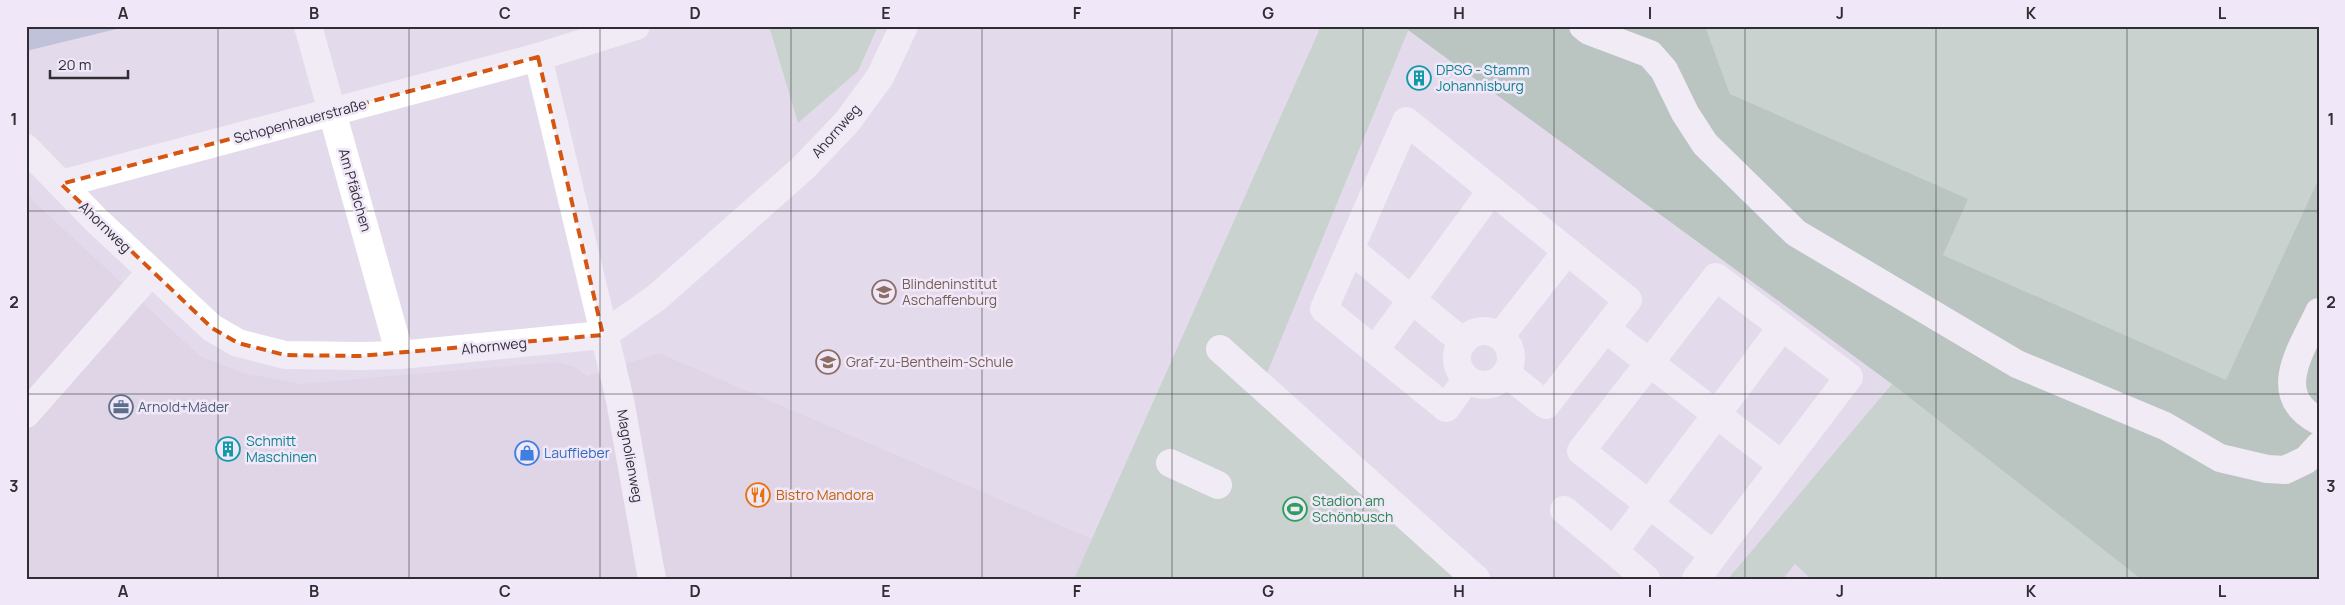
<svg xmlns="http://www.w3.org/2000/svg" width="2345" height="605" font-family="Manrope,sans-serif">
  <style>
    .built { fill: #d9cee3 }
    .green { fill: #a8c7ae }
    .forest { fill: #88a88f }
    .water { fill: #92a4c4 }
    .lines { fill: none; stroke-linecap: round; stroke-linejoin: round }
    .minor { stroke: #fff; stroke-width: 28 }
    .marked { fill: none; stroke: #d65510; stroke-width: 4; stroke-dasharray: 10 6; stroke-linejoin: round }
    .grid { fill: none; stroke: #302d33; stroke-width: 1; stroke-opacity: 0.55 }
    .labels { text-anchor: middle; stroke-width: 5; stroke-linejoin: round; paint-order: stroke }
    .culture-label { font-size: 14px; fill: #0d838f; stroke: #f0e8f9; text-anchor: start }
    .street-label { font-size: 14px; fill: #302d33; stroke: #f0e8f9 }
    .education-label { font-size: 14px; fill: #785e54; stroke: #f0e8f9; text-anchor: start }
    .service-label { font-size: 14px; fill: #4e5e75; stroke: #f0e8f9; text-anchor: start }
    .shop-label { font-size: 14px; fill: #366cbe; stroke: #f0e8f9; text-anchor: start }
    .food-label { font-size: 14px; fill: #c56008; stroke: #f0e8f9; text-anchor: start }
    .leisure-label { font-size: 14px; fill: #27864d; stroke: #f0e8f9; text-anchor: start }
    .neatline { fill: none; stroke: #302d33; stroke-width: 2 }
    .grid-label { font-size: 16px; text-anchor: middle; font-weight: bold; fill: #302d33 }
  </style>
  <rect width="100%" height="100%" fill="#e3dbeb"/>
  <!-- built -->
  <path class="built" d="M26,194l174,162 43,17 57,11 254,-22 21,5 12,9 72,-23 433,186 -18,40h-1048z"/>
  <!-- green -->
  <g class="green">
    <path d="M769,26h109l-20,45 -60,52z"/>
    <path d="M1321,26h89l-154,374 206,179h-388z"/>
    <path d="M1705,26h614v152l-92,203 -284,-126 24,-56 -237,-105z"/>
    <path d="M1892,384l249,195h-330l-16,-15 -12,15h-55z"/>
  </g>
  <!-- forest -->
  <path class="forest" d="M1410,26h295l25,68 238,105 -25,56 283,125 93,-202v401h-178l-249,-195 -484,-354z"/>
  <!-- water -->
  <path class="water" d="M26,26h103l-103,25z"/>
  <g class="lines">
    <!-- minor -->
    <g class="minor">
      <path d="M308,26l92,329"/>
      <path d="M1583,26l6,5 61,23 14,16 21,43 20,31 91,89 221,131 148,62 55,32 47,11 18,1 21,-10 13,-14"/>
      <path d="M538,57l82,343 32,179"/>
      <path d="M26,148l70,72 116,108 26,15 47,12 75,1 40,-1 203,-20 53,-37 147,-130 44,-46 33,-45 24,-51"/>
      <path d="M61,184l477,-127 98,-31"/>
      <path d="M1350,249l113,93"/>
      <path d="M2319,312c-17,37 -51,83 0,109"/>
      <path d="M1606,329l176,136"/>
      <circle cx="1484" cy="358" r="27"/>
      <path d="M1500,336l67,-85"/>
      <path d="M1220,349l256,230"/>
      <path d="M1375,350l117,-160"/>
      <path d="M1467,379l-21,29 -122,-99 82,-188 222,179 -82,105 -40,-32"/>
      <path d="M26,414l125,-142"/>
      <path d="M1170,463l48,22"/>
      <path d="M1564,510l50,41"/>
      <path d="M1646,579l-32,-28 168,-224"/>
      <path d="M1696,579l18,-24 135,-178 -133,-100 -135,174 133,104"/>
    </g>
  </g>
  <!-- marked area -->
  <path d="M0 0H2345V605H0ZM538,57l65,278 -243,21 -75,-1 -47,-12 -26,-15 -151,-144z" fill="#e3dbeb" fill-opacity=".55" fill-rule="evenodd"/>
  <path class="marked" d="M538,57l65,278 -243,21 -75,-1 -47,-12 -26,-15 -151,-144z"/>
  <!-- grid -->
  <path class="grid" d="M218,26v553M409,26v553M600,26v553M791,26v553M982,26v553M1172,26v553M1363,26v553M1554,26v553M1745,26v553M1936,26v553M2127,26v553M26,211h2293M26,394h2293"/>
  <!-- icons -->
  <defs>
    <g id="building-ring" transform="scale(1.25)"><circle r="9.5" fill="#f0e8f9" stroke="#0f9aa8" stroke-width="1.5"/><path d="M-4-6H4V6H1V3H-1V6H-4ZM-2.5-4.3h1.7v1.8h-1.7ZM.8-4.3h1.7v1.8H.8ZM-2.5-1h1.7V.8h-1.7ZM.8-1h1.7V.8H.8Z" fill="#0f9aa8"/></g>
    <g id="school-ring" transform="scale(1.25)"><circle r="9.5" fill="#f0e8f9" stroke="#8d6e63" stroke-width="1.5"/><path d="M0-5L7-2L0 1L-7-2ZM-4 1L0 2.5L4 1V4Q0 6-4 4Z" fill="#8d6e63"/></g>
    <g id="office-ring" transform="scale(1.25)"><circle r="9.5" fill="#f0e8f9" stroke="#5c6f8a" stroke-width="1.5"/><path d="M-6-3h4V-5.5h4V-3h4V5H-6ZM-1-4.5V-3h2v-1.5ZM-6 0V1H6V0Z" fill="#5c6f8a"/></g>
    <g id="shop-ring" transform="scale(1.25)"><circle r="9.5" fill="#f0e8f9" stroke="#3f7fe0" stroke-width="1.5"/><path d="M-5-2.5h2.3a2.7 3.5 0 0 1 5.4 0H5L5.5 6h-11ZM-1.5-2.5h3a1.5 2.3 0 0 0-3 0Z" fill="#3f7fe0"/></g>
    <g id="restaurant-ring" transform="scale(1.25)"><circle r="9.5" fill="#f0e8f9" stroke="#e8710a" stroke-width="1.5"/><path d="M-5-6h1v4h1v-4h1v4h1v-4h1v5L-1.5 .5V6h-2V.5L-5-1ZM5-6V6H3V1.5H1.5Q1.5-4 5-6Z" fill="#e8710a"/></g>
    <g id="stadium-ring" transform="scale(1.25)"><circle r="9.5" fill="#f0e8f9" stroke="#2e9e5b" stroke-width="1.5"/><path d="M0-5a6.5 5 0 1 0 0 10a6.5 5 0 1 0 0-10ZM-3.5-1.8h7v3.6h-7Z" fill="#2e9e5b"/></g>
  </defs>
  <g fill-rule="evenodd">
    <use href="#building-ring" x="1419" y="78"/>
    <use href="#school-ring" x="884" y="292"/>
    <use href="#school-ring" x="828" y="362"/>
    <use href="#office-ring" x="121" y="407"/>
    <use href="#building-ring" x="228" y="449"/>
    <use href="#shop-ring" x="527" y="453"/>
    <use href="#restaurant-ring" x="758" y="495"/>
    <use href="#stadium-ring" x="1295" y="509"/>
  </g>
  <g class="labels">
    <!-- culture labels -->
    <g class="culture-label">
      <text x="1436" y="75">DPSG - Stamm<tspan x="1436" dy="16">Johannisburg</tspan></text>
      <text x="246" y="446">Schmitt<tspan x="246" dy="16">Maschinen</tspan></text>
    </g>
    <!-- street labels -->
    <g class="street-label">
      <text transform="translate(300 121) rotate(-15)" y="5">Schopenhauerstraße</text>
      <text transform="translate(836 131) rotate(-49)" y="5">Ahornweg</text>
      <text transform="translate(355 190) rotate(74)" y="5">Am Pfädchen</text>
      <text transform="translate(105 227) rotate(44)" y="5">Ahornweg</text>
      <text transform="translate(494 346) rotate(-6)" y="5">Ahornweg</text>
      <text transform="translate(630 456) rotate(80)" y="5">Magnolienweg</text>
    </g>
    <!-- education labels -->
    <g class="education-label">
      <text x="902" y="289">Blindeninstitut<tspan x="902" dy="16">Aschaffenburg</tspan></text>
      <text x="846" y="367">Graf-zu-Bentheim-Schule</text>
    </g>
    <!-- service labels -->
    <g class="service-label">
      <text x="138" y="412">Arnold+Mäder</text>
    </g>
    <!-- shop labels -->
    <g class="shop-label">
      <text x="544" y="458">Lauffieber</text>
    </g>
    <!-- food labels -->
    <g class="food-label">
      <text x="776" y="500">Bistro Mandora</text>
    </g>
    <!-- leisure labels -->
    <g class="leisure-label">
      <text x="1312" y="506">Stadion am<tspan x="1312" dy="16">Schönbusch</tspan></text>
    </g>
  </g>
  <!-- border -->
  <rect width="2345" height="605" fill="none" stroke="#f0e8f9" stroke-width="55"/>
  <!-- scale -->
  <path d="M50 70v8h78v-8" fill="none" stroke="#302d33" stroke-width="2.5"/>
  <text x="58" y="70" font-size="15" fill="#302d33" stroke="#f0e8f9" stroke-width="4" paint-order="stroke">20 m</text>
  <rect x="28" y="28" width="2290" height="550" class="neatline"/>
  <g class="grid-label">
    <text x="123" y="19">A</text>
    <text x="314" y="19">B</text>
    <text x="505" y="19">C</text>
    <text x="695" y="19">D</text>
    <text x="886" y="19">E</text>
    <text x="1077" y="19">F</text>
    <text x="1268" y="19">G</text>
    <text x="1459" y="19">H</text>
    <text x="1650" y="19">I</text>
    <text x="1840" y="19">J</text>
    <text x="2031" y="19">K</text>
    <text x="2222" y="19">L</text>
    <text x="14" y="125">1</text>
    <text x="2331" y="125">1</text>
    <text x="14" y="308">2</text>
    <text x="2331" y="308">2</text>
    <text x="14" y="492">3</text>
    <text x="2331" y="492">3</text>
    <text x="123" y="597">A</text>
    <text x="314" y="597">B</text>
    <text x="505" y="597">C</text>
    <text x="695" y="597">D</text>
    <text x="886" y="597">E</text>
    <text x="1077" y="597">F</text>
    <text x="1268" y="597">G</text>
    <text x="1459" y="597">H</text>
    <text x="1650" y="597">I</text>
    <text x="1840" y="597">J</text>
    <text x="2031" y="597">K</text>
    <text x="2222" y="597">L</text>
  </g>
</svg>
